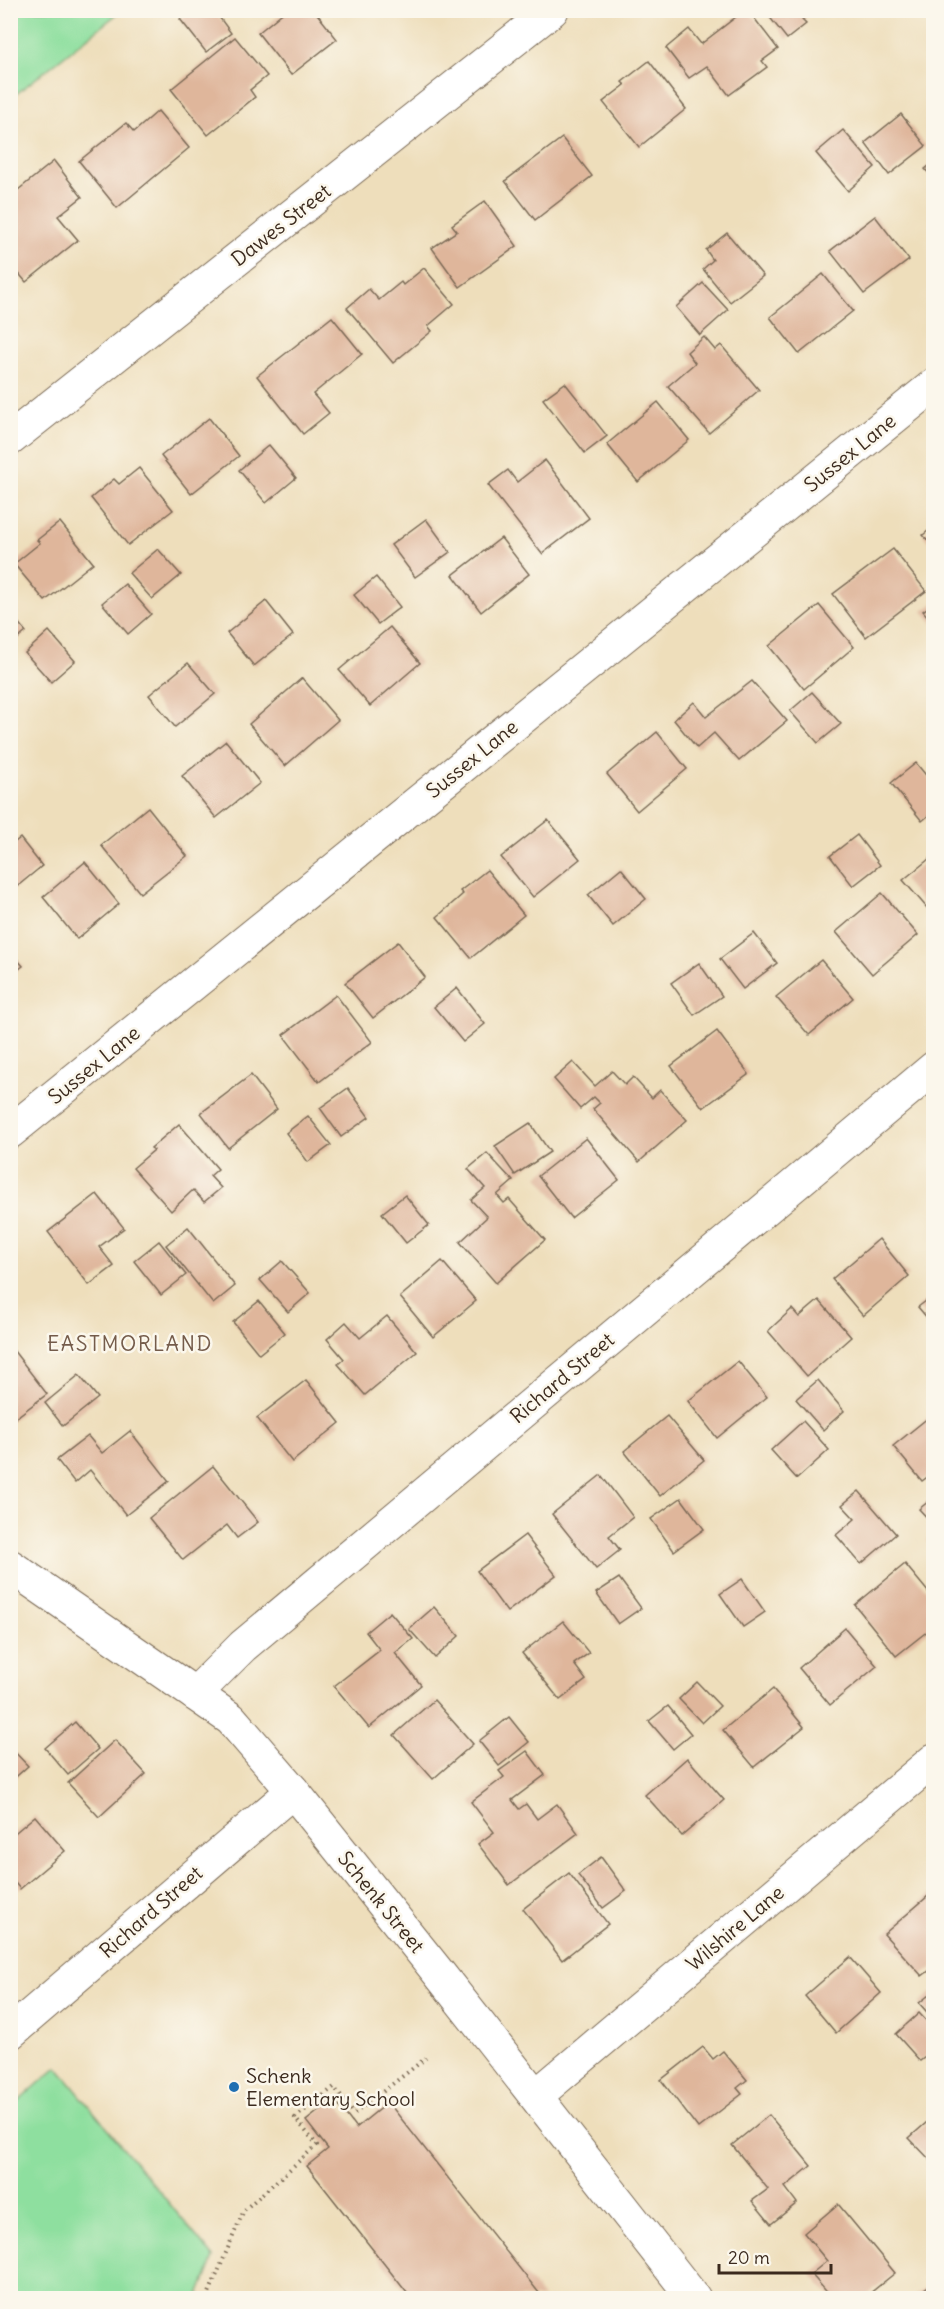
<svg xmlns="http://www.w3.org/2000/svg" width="944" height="2309" font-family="Delius,sans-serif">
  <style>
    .green { fill: #8edf9f; stroke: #64845e; stroke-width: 1.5 }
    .building { fill: #dfb69b }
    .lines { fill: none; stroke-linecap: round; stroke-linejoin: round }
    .street-casing { stroke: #7a6955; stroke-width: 35 }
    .path { stroke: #7a6955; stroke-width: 4; stroke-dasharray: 1.5 4.5; stroke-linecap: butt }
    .street { stroke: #fff; stroke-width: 33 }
    .poi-dot { fill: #1f6fb2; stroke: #fbf7ec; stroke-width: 2 }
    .labels { text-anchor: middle; stroke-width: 5; stroke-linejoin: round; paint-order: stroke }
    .street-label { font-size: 20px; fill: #3b2a1e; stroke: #fbf7ec }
    .poi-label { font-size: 20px; fill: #3b2a1e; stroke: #fbf7ec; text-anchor: start }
    .neighbourhood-label { font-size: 21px; letter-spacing: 1.5px; fill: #745b4a; stroke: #fbf7ec }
  </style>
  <rect width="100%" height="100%" fill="#fbf7ec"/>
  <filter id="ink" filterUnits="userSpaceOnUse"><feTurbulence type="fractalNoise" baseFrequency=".0167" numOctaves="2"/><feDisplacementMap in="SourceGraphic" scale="12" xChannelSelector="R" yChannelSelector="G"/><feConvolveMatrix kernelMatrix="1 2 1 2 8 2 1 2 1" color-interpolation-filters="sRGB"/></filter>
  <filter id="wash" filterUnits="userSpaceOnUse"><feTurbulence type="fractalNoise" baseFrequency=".008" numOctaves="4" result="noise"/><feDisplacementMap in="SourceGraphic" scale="24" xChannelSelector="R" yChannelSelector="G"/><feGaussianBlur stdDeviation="1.35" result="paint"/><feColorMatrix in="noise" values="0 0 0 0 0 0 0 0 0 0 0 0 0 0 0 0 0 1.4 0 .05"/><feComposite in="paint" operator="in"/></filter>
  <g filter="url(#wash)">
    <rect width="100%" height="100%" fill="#eedebb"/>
    <!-- green -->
    <g class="green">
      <path d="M11,10h110v1l-110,87z"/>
      <path d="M57,2067l157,191 -16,40h-187v-190z"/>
    </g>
    <g id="blocks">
      <!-- building -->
      <g class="building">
        <path d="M190,10h24l17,23 -25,19 -26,-33z"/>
        <path d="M286,10h28l23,29 -46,36 -33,-42z"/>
        <path d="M745,10h3l30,39 -16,12 5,6 -38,28 -22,-29 -18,12 -23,-30 23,-19 12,15z"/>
        <path d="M764,10h50l-12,10 4,4 -19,15z"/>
        <path d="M235,37l32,39 -17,14 5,7 -47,38 -37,-46z"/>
        <path d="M649,61l37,48 -47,38 -36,-45 22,-17 -3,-3z"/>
        <path d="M158,111l31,37 -72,60 -38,-47 47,-38 8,9z"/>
        <path d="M901,114l25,32 -37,29 -24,-32z"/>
        <path d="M843,130l32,37 -27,24 -32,-38z"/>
        <path d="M562,138l30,38 -57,44 -30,-39z"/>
        <path d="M54,161l28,36 -24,19 20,24 -52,42 -16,-19v-73l3,4z"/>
        <path d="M934,162v17l-9,-10z"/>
        <path d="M485,201l32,45 -57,41 -28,-39 25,-17 -5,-6z"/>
        <path d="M875,216l34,44 -45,34 -34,-43z"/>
        <path d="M727,233l36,43 -33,26 -27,-33 10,-9 -7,-10z"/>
        <path d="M424,268l30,36 -26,22 4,5 -39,32 -46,-55 22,-19 10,11 22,-18 2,3z"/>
        <path d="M823,274l30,37 -54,43 -29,-37z"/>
        <path d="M703,283l25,27 -28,25 -24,-28z"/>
        <path d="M332,317l30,37 -49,40 16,19 -26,21 -46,-58z"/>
        <path d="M704,337l11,13 6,-5 38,45 -50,43 -41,-47 27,-23 -8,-11z"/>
        <path d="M565,383l42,53 -22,17 -42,-54z"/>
        <path d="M658,402l31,38 -51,42 -31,-38z"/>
        <path d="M209,418l30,38 -48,38 -30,-38z"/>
        <path d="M269,445l27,33 -30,25 -27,-33z"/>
        <path d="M545,460l44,58 -47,36 -54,-69 20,-15 9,12z"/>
        <path d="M139,468l34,42 -45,35 -37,-47 23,-19 5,5z"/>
        <path d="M426,519l24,33 -35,25 -24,-32z"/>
        <path d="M60,522l33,41 -48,38 -31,-37 26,-21 -3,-3z"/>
        <path d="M934,526v21l-11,-12z"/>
        <path d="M501,538l28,36 -48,38 -28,-37z"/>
        <path d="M158,549l23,26 -29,24 -23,-26z"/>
        <path d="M893,549l33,42 -60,46 -33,-43z"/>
        <path d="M376,577l24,30 -22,17 -24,-29z"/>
        <path d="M125,584l26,30 -23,20 -26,-31z"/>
        <path d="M266,601l27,34 -39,31 -27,-33z"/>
        <path d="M934,603v21l-11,-13z"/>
        <path d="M819,605l35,42 -50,42 -35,-43z"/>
        <path d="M10,613l16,19 -16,13z"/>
        <path d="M390,627l30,36 -50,43 -31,-36z"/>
        <path d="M49,631l26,30 -24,21 -26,-29z"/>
        <path d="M188,663l27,31 -40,33 -26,-32z"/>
        <path d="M302,678l36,42 -53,46 -36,-42z"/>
        <path d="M752,681l35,40 -48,40 -25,-28 -17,15 -23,-28 20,-18 12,15z"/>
        <path d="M812,692l29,32 -23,19 -28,-32z"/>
        <path d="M657,732l30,37 -50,42 -30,-37z"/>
        <path d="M226,741l34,42 -44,35 -34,-42z"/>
        <path d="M916,763l18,22v26l-12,10 -31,-38z"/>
        <path d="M148,807l39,49 -47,37 -39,-48z"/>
        <path d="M548,820l32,39 -47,38 -32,-40z"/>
        <path d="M857,835l23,30 -27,21 -23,-30z"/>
        <path d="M20,838l22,28 -28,23 -4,-4v-39z"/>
        <path d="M934,855v61l-31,-36z"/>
        <path d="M85,862l34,42 -42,35 -34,-42z"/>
        <path d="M621,868l25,31 -33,27 -25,-31z"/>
        <path d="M487,870l37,45 -53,43 -34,-41 26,-23 -3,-3z"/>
        <path d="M882,893l36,42 -46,39 -36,-42z"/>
        <path d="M754,933l23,30 -34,26 -23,-30z"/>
        <path d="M398,942l27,35 -52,41 -28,-35z"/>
        <path d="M10,951l13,15 -13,10z"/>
        <path d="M821,960l32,38 -44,37 -33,-38z"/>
        <path d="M699,963l23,33 -28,19 -23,-32z"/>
        <path d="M457,988l28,36 -22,18 -29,-35z"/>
        <path d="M336,995l36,47 -53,40 -36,-47z"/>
        <path d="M717,1031l32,43 -46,34 -32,-42z"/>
        <path d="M573,1062l22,24 17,-15 13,14 8,-8 19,21 8,-8 27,30 -48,42 -46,-53 7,-6 -6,-6 -14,12 -26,-30z"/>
        <path d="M251,1075l26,34 -49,39 -27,-35z"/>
        <path d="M348,1088l21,29 -28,20 -21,-29z"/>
        <path d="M308,1116l23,29 -23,17 -22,-29z"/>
        <path d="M530,1123l20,29 -35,23 -20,-29z"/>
        <path d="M179,1124l39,45 -8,7 11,12 -17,14 -11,-12 -22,21 -38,-43 21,-18 -3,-2z"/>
        <path d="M586,1138l33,42 -48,38 -33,-42z"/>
        <path d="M487,1153l26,28 -16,14 7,8 5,-4 36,41 -49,43 -36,-41 27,-25 -16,-17 14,-12 -17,-19z"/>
        <path d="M97,1194l27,34 -25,19 15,19 -25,19 -41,-53z"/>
        <path d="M405,1195l24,30 -23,18 -24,-30z"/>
        <path d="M188,1227l47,59 -22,18 -47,-59z"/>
        <path d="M879,1239l30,37 -46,40 -31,-37z"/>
        <path d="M159,1241l27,34 -25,20 -27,-34z"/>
        <path d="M282,1261l28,32 -22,19 -28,-32z"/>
        <path d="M442,1261l34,40 -43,36 -33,-40z"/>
        <path d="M934,1295v31l-16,-19z"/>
        <path d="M819,1300l32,37 -44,39 -39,-45 24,-22 7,8z"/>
        <path d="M259,1301l26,32 -26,21 -26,-32z"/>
        <path d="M387,1316l30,36 -52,43 -27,-31 6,-5 -17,-20 19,-17 14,16z"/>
        <path d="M10,1346l37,48 -37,28z"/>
        <path d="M738,1361l29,36 -50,41 -29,-37z"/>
        <path d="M79,1375l19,23 -35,28 -18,-23z"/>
        <path d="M306,1380l34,43 -48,39 -35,-44z"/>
        <path d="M818,1380l26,31 -21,19 -27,-31z"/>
        <path d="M667,1416l37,44 -44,36 -36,-45z"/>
        <path d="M929,1417l5,6v49l-12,9 -29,-35z"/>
        <path d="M803,1421l26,29 -32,29 -26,-29z"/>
        <path d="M130,1431l39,50 -43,34 -36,-45 -15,13 -18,-23 31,-24 14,17z"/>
        <path d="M213,1466l45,56 -21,16 -10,-13 -44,35 -34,-42z"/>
        <path d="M601,1475l32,42 -24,19 11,14 -24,19 -44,-55z"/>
        <path d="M859,1491l37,43 -35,30 -25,-29 19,-16 -13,-14z"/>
        <path d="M934,1497v28l-15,-16z"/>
        <path d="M681,1498l23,31 -30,22 -23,-32z"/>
        <path d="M934,1534v16l-8,-10z"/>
        <path d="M525,1535l31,40 -49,37 -30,-41z"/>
        <path d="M905,1564l29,35v27l-38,30 -41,-51z"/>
        <path d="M619,1578l22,30 -23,16 -22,-31z"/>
        <path d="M742,1579l23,33 -22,15 -23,-33z"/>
        <path d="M434,1607l25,29 -24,22 -26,-29z"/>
        <path d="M390,1612l23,27 -18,14 26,32 -52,43 -35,-42 46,-36 -14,-18z"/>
        <path d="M563,1621l26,32 -15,11 12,16 -26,20 -38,-47z"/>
        <path d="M845,1628l32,38 -47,39 -31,-37z"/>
        <path d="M697,1682l23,24 -18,17 -23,-24z"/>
        <path d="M773,1689l31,38 -50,40 -31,-37z"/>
        <path d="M434,1700l39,44 -40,35 -39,-44z"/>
        <path d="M668,1706l23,28 -18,15 -24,-28z"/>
        <path d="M509,1717l20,25 -30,24 -20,-25z"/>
        <path d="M75,1722l23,27 -30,26 -23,-27z"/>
        <path d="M115,1740l31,34 -47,43 -31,-34z"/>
        <path d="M10,1747l18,19 -18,16z"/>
        <path d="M527,1751l18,24 -33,25 7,9 7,-5 11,15 20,-15 21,29 -69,52 -31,-41 16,-12 -23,-30 33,-25 -5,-6z"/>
        <path d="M687,1758l37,42 -42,36 -37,-41z"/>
        <path d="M35,1816l30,35 -45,38 -10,-12v-40z"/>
        <path d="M601,1857l25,34 -23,17 -25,-33z"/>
        <path d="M569,1873l39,51 -46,36 -39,-51z"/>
        <path d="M934,1891v76l-12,9 -38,-42z"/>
        <path d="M850,1957l31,36 -45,40 -31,-37z"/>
        <path d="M934,1991v29l-15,-17z"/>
        <path d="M919,2013l15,16v21l-14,11 -24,-27z"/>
        <path d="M703,2047l10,12 10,-8 24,29 -10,8 5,6 -44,34 -37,-48z"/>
        <path d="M334,2099l22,29 32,-26 155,196h-132l-104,-132 21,-17 -22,-28z"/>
        <path d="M769,2115l42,51 -26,21 12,16 -26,21 -19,-23 16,-12 -36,-44z"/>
        <path d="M934,2116v48l-25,-26z"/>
        <path d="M838,2204l57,69 -31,25h-32l-21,-24 16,-13 -23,-28z"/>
        <path d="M934,2282v16h-20l-1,-1z"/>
      </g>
    </g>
  </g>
  <g filter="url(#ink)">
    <use href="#blocks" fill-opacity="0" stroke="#7a6955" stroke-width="1.5"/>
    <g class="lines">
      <!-- street casing -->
      <g class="street-casing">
        <g id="street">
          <path d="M10,439l542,-429"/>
          <path d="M10,1132l924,-747"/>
          <path d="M10,1566l221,153 62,72 148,185 253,322"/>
          <path d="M195,1694l48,-48 691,-578"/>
          <path d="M10,2033l283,-242"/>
          <path d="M536,2096l398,-336"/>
        </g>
      </g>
      <!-- path -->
      <path class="path" d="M207,2298l37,-88 73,-65 -22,-27 39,-31 20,27 72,-56"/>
      <!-- street -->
      <use href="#street" class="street"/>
    </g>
  </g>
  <!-- markers -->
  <circle class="poi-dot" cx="234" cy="2087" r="6"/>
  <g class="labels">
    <!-- street labels -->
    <g class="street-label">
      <text transform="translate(281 225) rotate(-38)" y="7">Dawes Street</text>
      <text transform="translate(850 453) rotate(-39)" y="7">Sussex Lane</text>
      <text transform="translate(472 759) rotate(-39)" y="7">Sussex Lane</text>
      <text transform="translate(94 1065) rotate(-39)" y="7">Sussex Lane</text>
      <text transform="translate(562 1378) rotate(-40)" y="7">Richard Street</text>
      <text transform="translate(381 1902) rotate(51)" y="7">Schenk Street</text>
      <text transform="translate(151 1912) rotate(-41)" y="7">Richard Street</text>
      <text transform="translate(735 1928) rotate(-40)" y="7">Wilshire Lane</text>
    </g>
    <!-- poi labels -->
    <g class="poi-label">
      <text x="246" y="2083">Schenk<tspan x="246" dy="23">Elementary School</tspan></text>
    </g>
    <!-- neighbourhood labels -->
    <g class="neighbourhood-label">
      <text x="130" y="1351">EASTMORLAND</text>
    </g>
  </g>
  <!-- margin -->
  <rect width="944" height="2309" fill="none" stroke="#fbf7ec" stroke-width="36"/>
  <!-- scale -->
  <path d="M719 2264v9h112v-9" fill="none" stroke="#3b2a1e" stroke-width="3"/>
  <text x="728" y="2264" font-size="18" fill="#3b2a1e" stroke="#fbf7ec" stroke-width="4.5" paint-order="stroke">20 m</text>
</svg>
